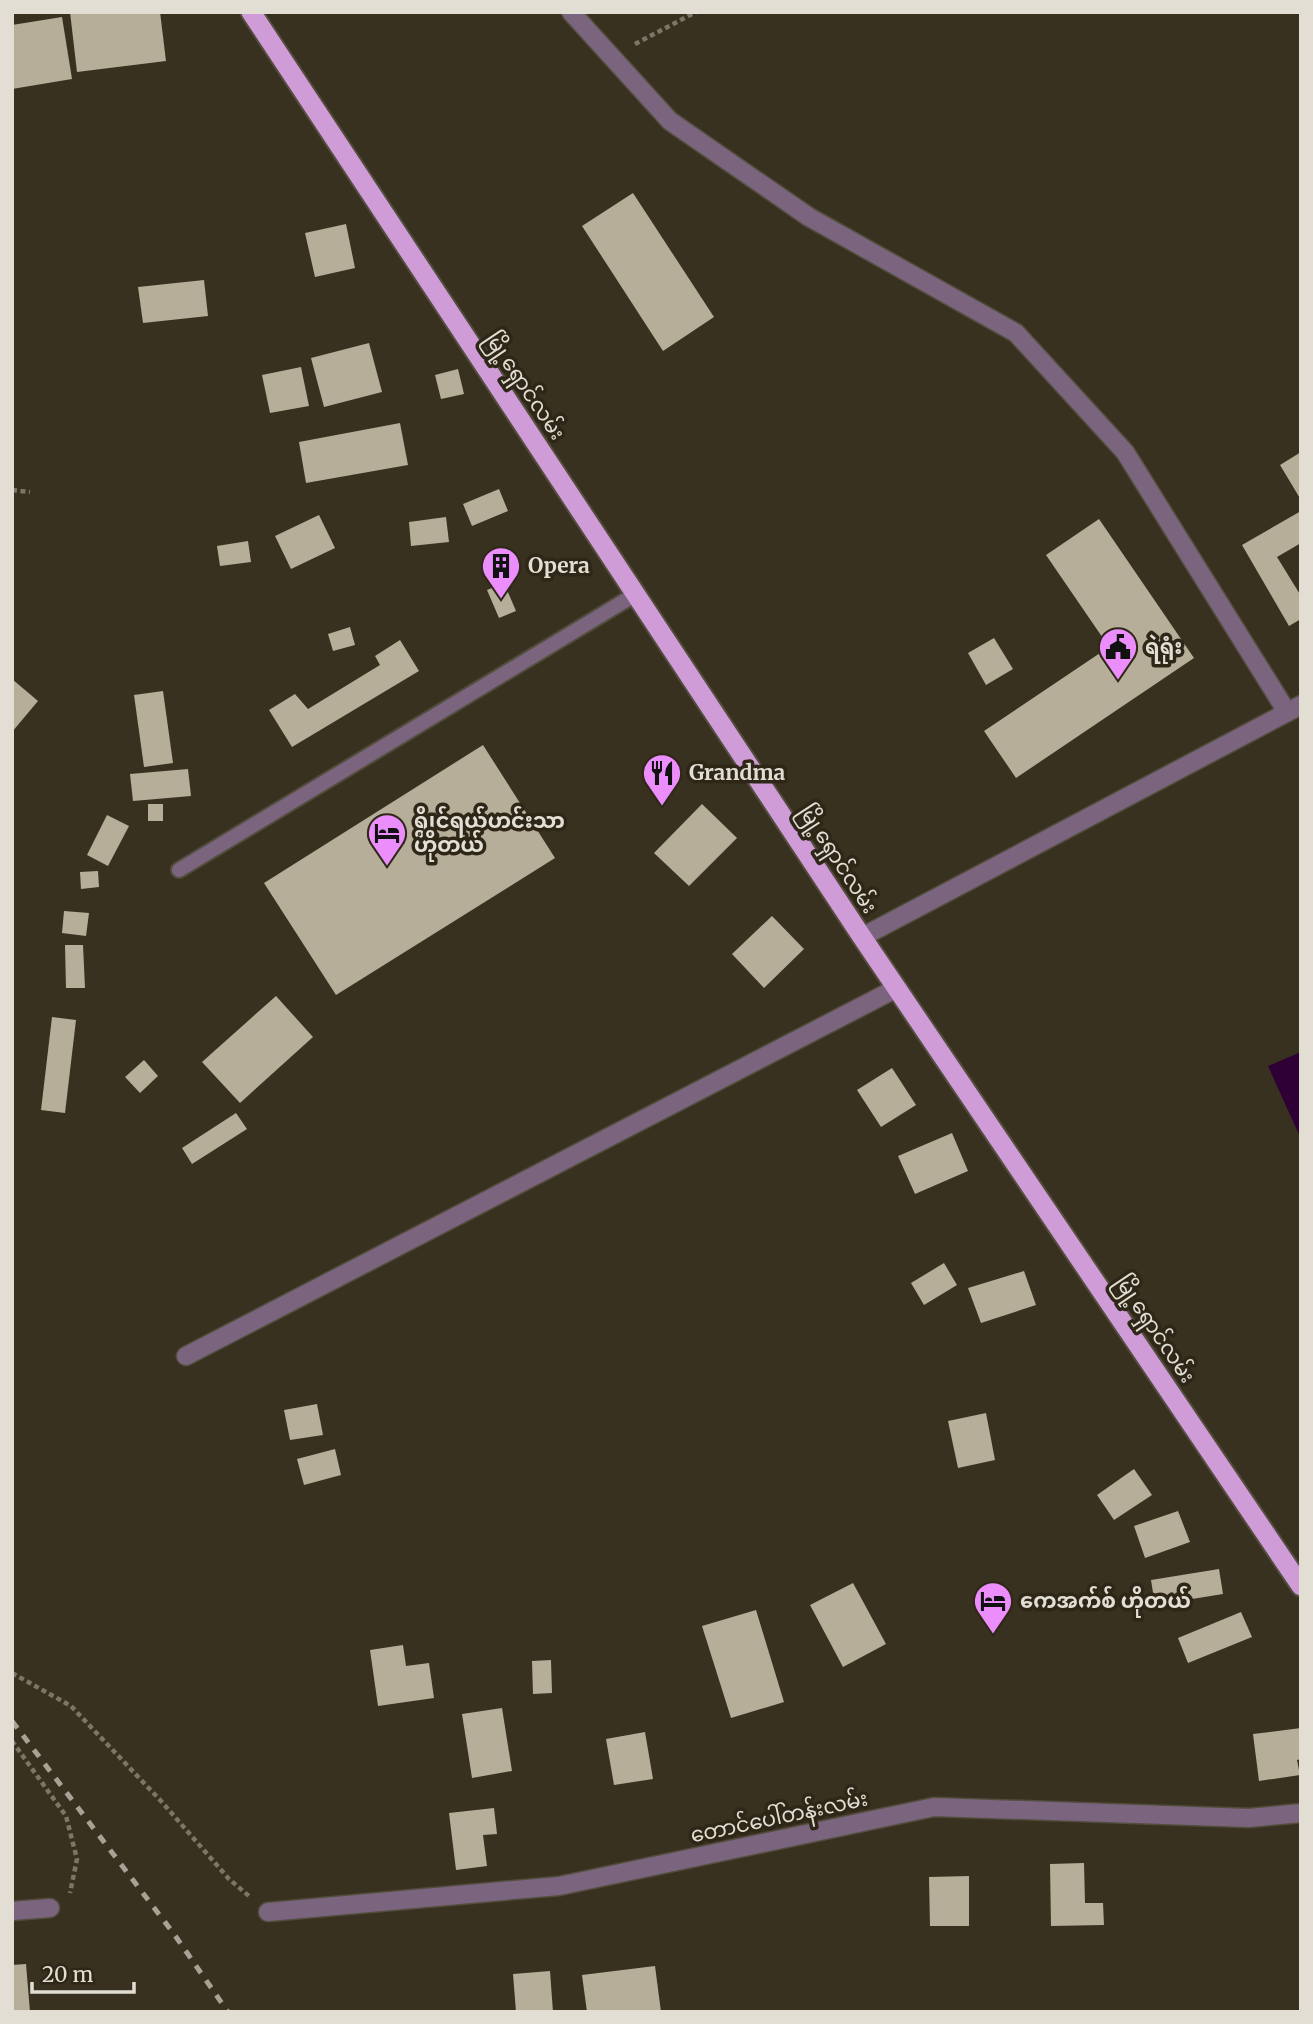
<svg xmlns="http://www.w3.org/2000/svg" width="1313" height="2024" font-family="Merriweather,'Noto Sans Myanmar',serif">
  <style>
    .water { fill: #2e0036 }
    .building { fill: #b6ae99 }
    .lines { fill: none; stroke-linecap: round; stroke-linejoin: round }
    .service-casing { stroke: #534d3d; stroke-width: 18 }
    .minor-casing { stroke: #534d3d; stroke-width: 21 }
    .trunk-casing { stroke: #534d3d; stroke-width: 23 }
    .path { stroke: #7c7668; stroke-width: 4.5; stroke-dasharray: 5 3.5; stroke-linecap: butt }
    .service { stroke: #7a647e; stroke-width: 14 }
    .minor { stroke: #7a647e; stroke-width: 18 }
    .trunk { stroke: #d09cd8; stroke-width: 19 }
    .rail { stroke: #a7a295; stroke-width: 5; stroke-dasharray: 9 9; stroke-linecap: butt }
    .labels { text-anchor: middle; stroke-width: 7; stroke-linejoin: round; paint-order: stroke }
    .street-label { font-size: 21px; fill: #e2ded4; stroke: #2e2717 }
    .poi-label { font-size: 21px; font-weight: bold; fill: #e2ded4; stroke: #2e2717; text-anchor: start }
  </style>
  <rect width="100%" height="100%" fill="#383120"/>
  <!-- water -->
  <path class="water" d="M1301,1052v87l-33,-73z"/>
  <!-- building -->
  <g class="building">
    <path d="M70,12h90l6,49 -89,11z"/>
    <path d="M62,17l10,62 -60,10v-64z"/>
    <path d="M633,193l81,124 -51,34 -81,-125z"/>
    <path d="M346,224l9,44 -40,9 -10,-44z"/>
    <path d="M204,280l4,36 -65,7 -5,-36z"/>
    <path d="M369,343l13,49 -58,15 -13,-49z"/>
    <path d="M301,367l8,39 -39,7 -8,-38z"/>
    <path d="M458,369l6,25 -23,5 -6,-24z"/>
    <path d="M400,423l8,42 -102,18 -7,-41z"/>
    <path d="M1301,452v48l-21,-35z"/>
    <path d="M499,489l9,22 -36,15 -9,-22z"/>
    <path d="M1301,511v32l-24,14 24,39v23l-12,7 -47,-81z"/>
    <path d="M319,515l16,33 -44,21 -16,-33z"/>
    <path d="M446,517l3,25 -38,4 -2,-24z"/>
    <path d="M1099,519l95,139 -178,120 -32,-47 125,-84 -63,-92z"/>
    <path d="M248,541l3,21 -31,4 -3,-20z"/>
    <path d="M504,583l12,28 -17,7 -12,-28z"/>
    <path d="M350,627l5,18 -22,6 -5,-17z"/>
    <path d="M994,638l19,31 -27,16 -18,-32z"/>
    <path d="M400,640l19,31 -127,76 -23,-37 26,-16 13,15 72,-44 -5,-9z"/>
    <path d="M12,679l26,22 -26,31z"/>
    <path d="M163,691l10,72 -29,4 -10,-72z"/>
    <path d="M483,745l72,113 -219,137 -72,-112z"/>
    <path d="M188,769l3,27 -58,5 -3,-27z"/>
    <rect x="148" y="804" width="15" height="17"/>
    <path d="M702,804l35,34 -48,48 -35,-33z"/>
    <path d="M107,815l22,11 -21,40 -21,-11z"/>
    <path d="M98,871l1,16 -18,2 -1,-17z"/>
    <path d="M64,911l25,2 -3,23 -24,-3z"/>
    <path d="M772,916l32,33 -40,39 -32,-34z"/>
    <path d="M65,945h18l2,43h-19z"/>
    <path d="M276,996l37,41 -73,66 -38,-41z"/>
    <path d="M52,1017l24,3 -11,93 -24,-3z"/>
    <path d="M144,1060l14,16 -18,17 -15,-16z"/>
    <path d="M892,1068l24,37 -35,22 -24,-37z"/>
    <path d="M236,1113l11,16 -55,35 -10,-16z"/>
    <path d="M952,1133l16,38 -53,23 -17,-38z"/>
    <path d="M944,1263l13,22 -33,20 -13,-22z"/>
    <path d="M1024,1271l12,34 -55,18 -13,-35z"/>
    <path d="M317,1404l6,31 -33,5 -6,-30z"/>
    <path d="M986,1413l9,47 -37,8 -10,-47z"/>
    <path d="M335,1449l6,26 -37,10 -7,-26z"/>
    <path d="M1134,1469l18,26 -38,25 -17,-25z"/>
    <path d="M1178,1511l12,31 -45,16 -11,-32z"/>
    <path d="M1219,1569l4,25 -68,11 -4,-25z"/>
    <path d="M853,1583l33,61 -43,23 -33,-62z"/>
    <path d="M756,1610l28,92 -53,16 -29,-92z"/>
    <path d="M1241,1612l11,25 -64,26 -10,-25z"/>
    <path d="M403,1645l3,21 23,-3 5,35 -56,8 -8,-56z"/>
    <path d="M551,1660l1,33 -19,1 -1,-33z"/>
    <path d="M502,1708l10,63 -40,7 -10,-64z"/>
    <path d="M1301,1728v31l-4,1 3,15 -41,6 -6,-47z"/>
    <path d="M645,1732l8,47 -39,6 -8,-46z"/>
    <path d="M494,1808l3,26 -14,1 4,31 -31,4 -7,-57z"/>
    <path d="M1084,1863l1,40h18l1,22 -53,1 -1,-62z"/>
    <path d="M969,1876v50h-39l-1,-49z"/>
    <path d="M26,1964l4,48h-18v-47z"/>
    <path d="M655,1966l6,46h-74l-5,-37z"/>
    <path d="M550,1971l3,41h-37l-3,-38z"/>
  </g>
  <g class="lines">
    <!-- service casing -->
    <g class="service-casing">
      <path id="service" d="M179,870l457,-276"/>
    </g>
    <!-- minor casing -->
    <g class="minor-casing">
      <g id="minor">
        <path d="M571,12l99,109 139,96 207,116 109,119 162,260"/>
        <path d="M862,937l439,-232"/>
        <path d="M186,1356l711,-368"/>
        <path d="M12,1911l38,-3"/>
        <path d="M268,1912l291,-26 375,-79 315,11 52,-5"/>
      </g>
    </g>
    <!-- trunk casing -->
    <g class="trunk-casing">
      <path id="trunk" d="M251,12l611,925 439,649"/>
    </g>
    <!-- path -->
    <g class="path">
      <path d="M635,44l61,-32"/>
      <path d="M12,490l18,2"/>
      <path d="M12,1673l59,33 90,95 68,78 20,17"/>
      <path d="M12,1741l54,75 11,43 -7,34"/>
    </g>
    <!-- service -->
    <use href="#service" class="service"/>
    <!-- minor -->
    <use href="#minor" class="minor"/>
    <!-- trunk -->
    <use href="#trunk" class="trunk"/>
    <!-- rail -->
    <path class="rail" d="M12,1721l162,213 54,78"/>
  </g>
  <!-- icons -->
  <defs>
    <g id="building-pin" transform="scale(2.0125)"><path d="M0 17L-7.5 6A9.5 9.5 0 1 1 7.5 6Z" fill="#eb8dfb" stroke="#2e2717"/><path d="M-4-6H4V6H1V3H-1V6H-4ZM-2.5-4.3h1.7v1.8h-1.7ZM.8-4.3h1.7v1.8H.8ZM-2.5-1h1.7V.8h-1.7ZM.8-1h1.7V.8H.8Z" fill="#111"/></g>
    <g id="civic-pin" transform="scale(2.0125)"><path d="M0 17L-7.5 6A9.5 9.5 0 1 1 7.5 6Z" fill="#eb8dfb" stroke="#2e2717"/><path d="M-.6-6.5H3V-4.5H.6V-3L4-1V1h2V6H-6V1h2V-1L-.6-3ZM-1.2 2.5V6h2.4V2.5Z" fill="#111"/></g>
    <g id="restaurant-pin" transform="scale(2.0125)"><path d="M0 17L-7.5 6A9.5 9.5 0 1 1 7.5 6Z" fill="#eb8dfb" stroke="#2e2717"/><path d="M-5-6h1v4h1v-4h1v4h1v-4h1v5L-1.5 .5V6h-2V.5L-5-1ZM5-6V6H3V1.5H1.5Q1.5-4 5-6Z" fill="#111"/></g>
    <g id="hotel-pin" transform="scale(2.0125)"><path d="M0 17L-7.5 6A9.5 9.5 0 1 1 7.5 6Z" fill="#eb8dfb" stroke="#2e2717"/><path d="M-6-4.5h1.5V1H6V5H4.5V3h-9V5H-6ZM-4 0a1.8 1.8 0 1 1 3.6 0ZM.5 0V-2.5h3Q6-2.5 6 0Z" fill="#111"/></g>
  </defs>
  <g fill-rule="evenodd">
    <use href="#building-pin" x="501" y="566"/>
    <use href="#civic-pin" x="1118" y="647"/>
    <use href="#restaurant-pin" x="662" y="773"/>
    <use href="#hotel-pin" x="387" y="833"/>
    <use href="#hotel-pin" x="993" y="1601"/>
  </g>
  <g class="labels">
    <!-- street labels -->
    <g class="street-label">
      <text transform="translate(525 386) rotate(56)" y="7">မြို့ရှောင်လမ်း</text>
      <text transform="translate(838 859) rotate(57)" y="7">မြို့ရှောင်လမ်း</text>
      <text transform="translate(1155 1329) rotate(56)" y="7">မြို့ရှောင်လမ်း</text>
      <text transform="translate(779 1817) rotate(-12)" y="7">တောင်ပေါ်တန်းလမ်း</text>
    </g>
    <!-- poi labels -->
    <g class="poi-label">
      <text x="528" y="573">Opera</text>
      <text x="1145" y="654">ရဲရုံး</text>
      <text x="689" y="780">Grandma</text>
      <text x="414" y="828">ရွိုင်ရယ်ဟင်းသာ<tspan x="414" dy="24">ဟိုတယ်</tspan></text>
      <text x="1020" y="1608">ကေအက်စ် ဟိုတယ်</text>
    </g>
  </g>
  <!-- border -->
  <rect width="1313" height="2024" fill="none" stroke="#e2ded4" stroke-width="28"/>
  <!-- scale -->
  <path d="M32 1982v10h102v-10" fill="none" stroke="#e2ded4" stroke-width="3.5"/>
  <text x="42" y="1982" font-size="21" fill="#e2ded4" stroke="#2e2717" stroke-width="5" paint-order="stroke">20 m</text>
</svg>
